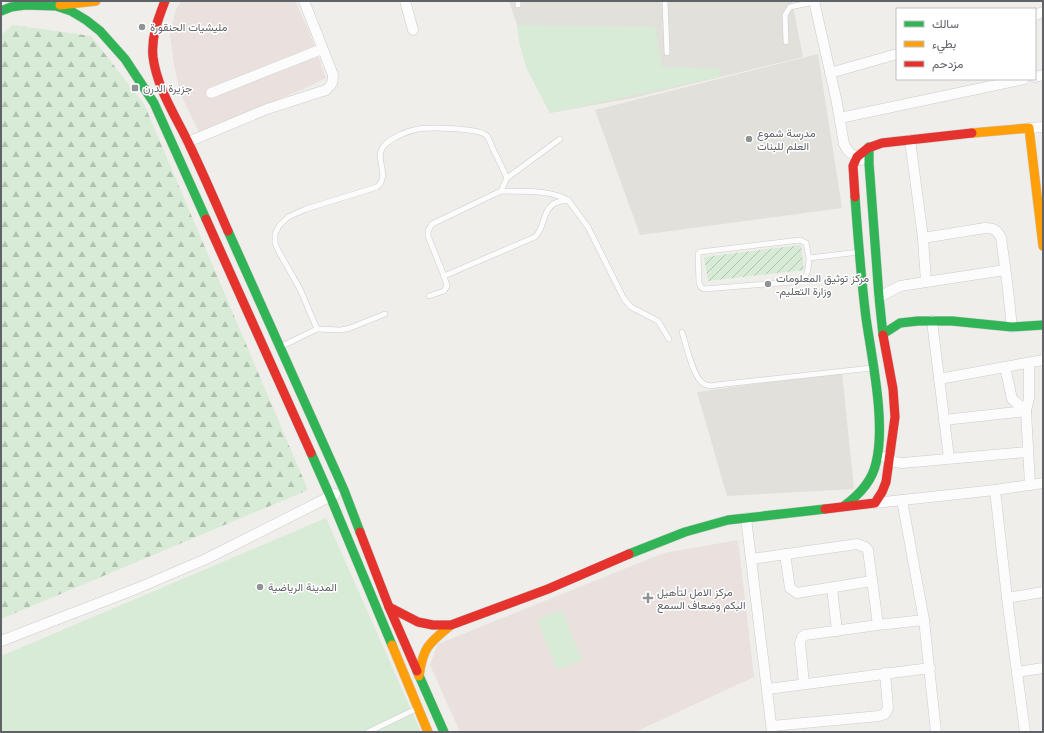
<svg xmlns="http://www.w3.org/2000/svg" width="1044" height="733" font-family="'Open Sans',Vazirmatn,sans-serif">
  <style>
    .education { fill: #e2e0da }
    .medical { fill: #eae0de }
    .grass { fill: #d8ebd6 }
    .forest { fill: url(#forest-firs) }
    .garden { fill: url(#garden-furrows) }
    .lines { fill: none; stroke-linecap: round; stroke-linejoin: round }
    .lane-casing { stroke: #cbcccc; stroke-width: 6 }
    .street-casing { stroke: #cbcccc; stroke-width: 11 }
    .fast-casing { stroke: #cacacb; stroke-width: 10 }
    .slow-casing { stroke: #cacacb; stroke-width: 10 }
    .jam-casing { stroke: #cacacb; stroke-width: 10 }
    .lane { stroke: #fdfcfc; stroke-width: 5 }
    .street { stroke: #fdfcfc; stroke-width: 10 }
    .fast { stroke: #30b455; stroke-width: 9 }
    .slow { stroke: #ff9f0a; stroke-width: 9 }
    .jam { stroke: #e5322d; stroke-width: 9 }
    .poi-dot { fill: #919496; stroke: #fff; stroke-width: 1.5 }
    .labels { text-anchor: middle; stroke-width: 3; stroke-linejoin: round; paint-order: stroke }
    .poi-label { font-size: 11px; fill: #5f6368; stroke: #fff; text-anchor: start }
  </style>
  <defs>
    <pattern id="forest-firs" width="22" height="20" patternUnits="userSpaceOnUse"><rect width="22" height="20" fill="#d8ebd6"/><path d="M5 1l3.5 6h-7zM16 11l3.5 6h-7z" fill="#b2c2b1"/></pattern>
    <pattern id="garden-furrows" width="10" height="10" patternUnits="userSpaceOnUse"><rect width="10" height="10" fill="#d8ebd6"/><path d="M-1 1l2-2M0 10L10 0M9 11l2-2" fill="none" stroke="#b2c2b1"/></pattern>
  </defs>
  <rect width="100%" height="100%" fill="#efeeea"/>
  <!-- education -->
  <g class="education">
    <path d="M509,1h283l11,56 -170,41 -83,15 -23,-44 -7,-24 -3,-20z"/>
    <path d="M818,54l24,154 -202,27 -45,-125z"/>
    <path d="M842,372l12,117 -127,7 -30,-104z"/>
  </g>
  <!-- medical -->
  <g class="medical">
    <path d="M182,1h113l13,28 18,49 -25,12 -102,42 -19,-39 -6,-29 -4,-29 6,-26z"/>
    <path d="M738,540l16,137 -119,55h-175l-30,-67 8,-21 226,-91z"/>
  </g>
  <!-- grass -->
  <g class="grass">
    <path d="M517,25l138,2 7,40 58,2 -1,8 -169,36 -23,-44 -7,-24z"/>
    <path d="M326,518l95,214h-420v-76z"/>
    <path d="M562,610l20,50 -25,10 -20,-51z"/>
  </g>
  <!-- forest -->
  <path class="forest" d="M13,25l78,11 53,68 164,386 -307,129v-584z"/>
  <!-- garden -->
  <path class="garden" d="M801,245l3,25 -96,11 -4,-24z"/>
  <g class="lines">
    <!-- lane casing -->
    <g class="lane-casing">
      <g id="lane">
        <path d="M665,1l2,52"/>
        <path d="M518,5v-4"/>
        <path d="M786,42l-1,-27 5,-8 24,-5"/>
        <path d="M507,178l53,-39"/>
        <path d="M501,191c22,1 47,-2 67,9"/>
        <path d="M809,258l-3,-15 -6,-3 -100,12 -2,2 1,29 2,4 3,2 88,-7c17,-4 16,-9 17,-24l50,-6"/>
        <path d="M429,296l15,-5 3,-5 -3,-10 91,-39c10,-9 7,-27 20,-34 4,-2 9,-2 13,-3l20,27 36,72 7,8 27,14 11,18"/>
        <path d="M317,329l24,1 9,-2 35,-14"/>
        <path d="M682,332c4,12 11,46 22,52 4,2 8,2 12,1l156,-17"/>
        <path d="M282,346l35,-17 -17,-40 -21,-37 -4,-9v-9l4,-8 9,-9 18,-8 71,-22c14,-13 -3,-27 6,-40 7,-9 24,-16 35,-18 12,-2 62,-1 69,7 2,3 4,8 5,11 5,10 10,20 15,31l-6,13 -69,33 -4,7v5l16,40"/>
        <path d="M368,732l48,-23"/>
      </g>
    </g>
    <!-- street casing -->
    <g class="street-casing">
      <g id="street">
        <path d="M405,1l8,29"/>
        <path d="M814,1l22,97 8,46c4,9 9,11 17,16"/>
        <path d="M1035,15l8,-3"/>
        <path d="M830,73l67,-19"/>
        <path d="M1035,77l8,-2"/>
        <path d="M211,93l111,-44"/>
        <path d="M840,118l184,-39"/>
        <path d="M1029,128l14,-1"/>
        <path d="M910,140l13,98 3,44"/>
        <path d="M188,142l79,-33 59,-19c6,-5 7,-8 7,-15l-29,-74"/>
        <path d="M923,238l62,-10c9,0 12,2 16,10l6,43 5,46"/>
        <path d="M879,297l21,-11 105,-16"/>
        <path d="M932,321l17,137"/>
        <path d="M1029,363v35l-3,13 4,74"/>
        <path d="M1005,367l7,32 14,12"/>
        <path d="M939,379l104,-19"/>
        <path d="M944,420l82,-9"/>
        <path d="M885,457l10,5 7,1 125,-11"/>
        <path d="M995,490l12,108 18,134"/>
        <path d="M902,500l22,120 12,112"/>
        <path d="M875,503l120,-13 48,-7"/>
        <path d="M746,518l26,214"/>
        <path d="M785,554l5,34 7,5 75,-12"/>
        <path d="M751,559l106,-15 8,3 3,3 10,75"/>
        <path d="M832,588l5,43"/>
        <path d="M1007,598l36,-6"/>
        <path d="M1,641l137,-53 68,-29 129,-65"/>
        <path d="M1017,672l26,-4"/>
        <path d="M804,684l-4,-41 2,-6 3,-2 73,-10 46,-5"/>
        <path d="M768,689l162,-21"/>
        <path d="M772,726l107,-10 6,-2 3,-6 -3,-35"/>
      </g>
    </g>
    <!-- fast casing -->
    <g class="fast-casing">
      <g id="fast">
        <path d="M1,11l10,-4 14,-2 31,1 15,5 15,9 14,11 25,28 29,44 52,116"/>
        <path d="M869,147v16l10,134 4,38"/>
        <path d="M228,231l116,259 16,42"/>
        <path d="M883,334l17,-11 18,-2h34l60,6 31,-2"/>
        <path d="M311,453l19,43 62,149"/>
        <path d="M844,506c15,-11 28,-24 32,-43 10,-40 -4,-103 -10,-145 -5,-40 -8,-80 -11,-121"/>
        <path d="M629,554l56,-22 43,-12 97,-11"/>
        <path d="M417,671l27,61"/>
      </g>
    </g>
    <!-- slow casing -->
    <g class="slow-casing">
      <g id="slow">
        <path d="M60,5l36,-4"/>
        <path d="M972,133l57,-5 14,118"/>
        <path d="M392,645l36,87"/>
        <path d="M419,676c4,-29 10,-33 32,-51"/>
      </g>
    </g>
    <!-- jam casing -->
    <g class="jam-casing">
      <g id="jam">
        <path d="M165,1c-7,18 -14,36 -12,56 4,31 22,58 35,85 14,29 27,59 40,89"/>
        <path d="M855,197l-2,-31 4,-9 11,-9 14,-5 90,-10"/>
        <path d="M206,219l105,234"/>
        <path d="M825,509l50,-6 7,-11 4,-10 9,-65 -2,-28 -10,-54"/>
        <path d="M360,532l29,75 28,64"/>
        <path d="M389,607l29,15 15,3h18l97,-36 81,-35"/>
      </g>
    </g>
    <!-- lane -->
    <use href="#lane" class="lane"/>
    <!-- street -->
    <use href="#street" class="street"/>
    <!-- fast -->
    <use href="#fast" class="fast"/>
    <!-- slow -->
    <use href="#slow" class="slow"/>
    <!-- jam -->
    <use href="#jam" class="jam"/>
  </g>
  <!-- markers -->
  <g class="poi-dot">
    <circle cx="142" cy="27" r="4"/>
    <rect x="131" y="84" width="8" height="8" rx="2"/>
    <circle cx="749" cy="139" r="4"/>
    <circle cx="768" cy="284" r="4"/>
    <circle cx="260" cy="587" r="4"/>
    <path d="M646 592h4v4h4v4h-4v4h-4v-4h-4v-4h4z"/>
  </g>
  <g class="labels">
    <!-- poi labels -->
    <g class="poi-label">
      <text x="150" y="31">مليشيات الحنقورة</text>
      <text x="143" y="92">جزيرة الدرن</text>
      <text x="757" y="137">مدرسة شموع<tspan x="757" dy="13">العلم للبنات</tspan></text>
      <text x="776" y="282">مركز توثيق المعلومات<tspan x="776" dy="13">-وزارة التعليم</tspan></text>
      <text x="268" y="591">المدينة الرياضية</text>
      <text x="657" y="596">مركز الامل لتأهيل<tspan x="657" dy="13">البكم وضعاف السمع</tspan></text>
    </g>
  </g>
  <!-- border -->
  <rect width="1044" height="733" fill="none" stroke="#5f6368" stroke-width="4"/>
  <!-- legend -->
  <rect x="896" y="8" width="140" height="72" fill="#ffffff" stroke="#bfc1c3"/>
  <rect x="904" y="21" width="20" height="6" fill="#30b455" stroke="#bfc1c3"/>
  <text x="932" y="28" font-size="12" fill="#5f6368">سالك</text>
  <rect x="904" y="41" width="20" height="6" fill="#ff9f0a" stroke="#bfc1c3"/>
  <text x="932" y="48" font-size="12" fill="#5f6368">بطيء</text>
  <rect x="904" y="61" width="20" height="6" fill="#e5322d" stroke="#bfc1c3"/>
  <text x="932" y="68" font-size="12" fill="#5f6368">مزدحم</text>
</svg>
